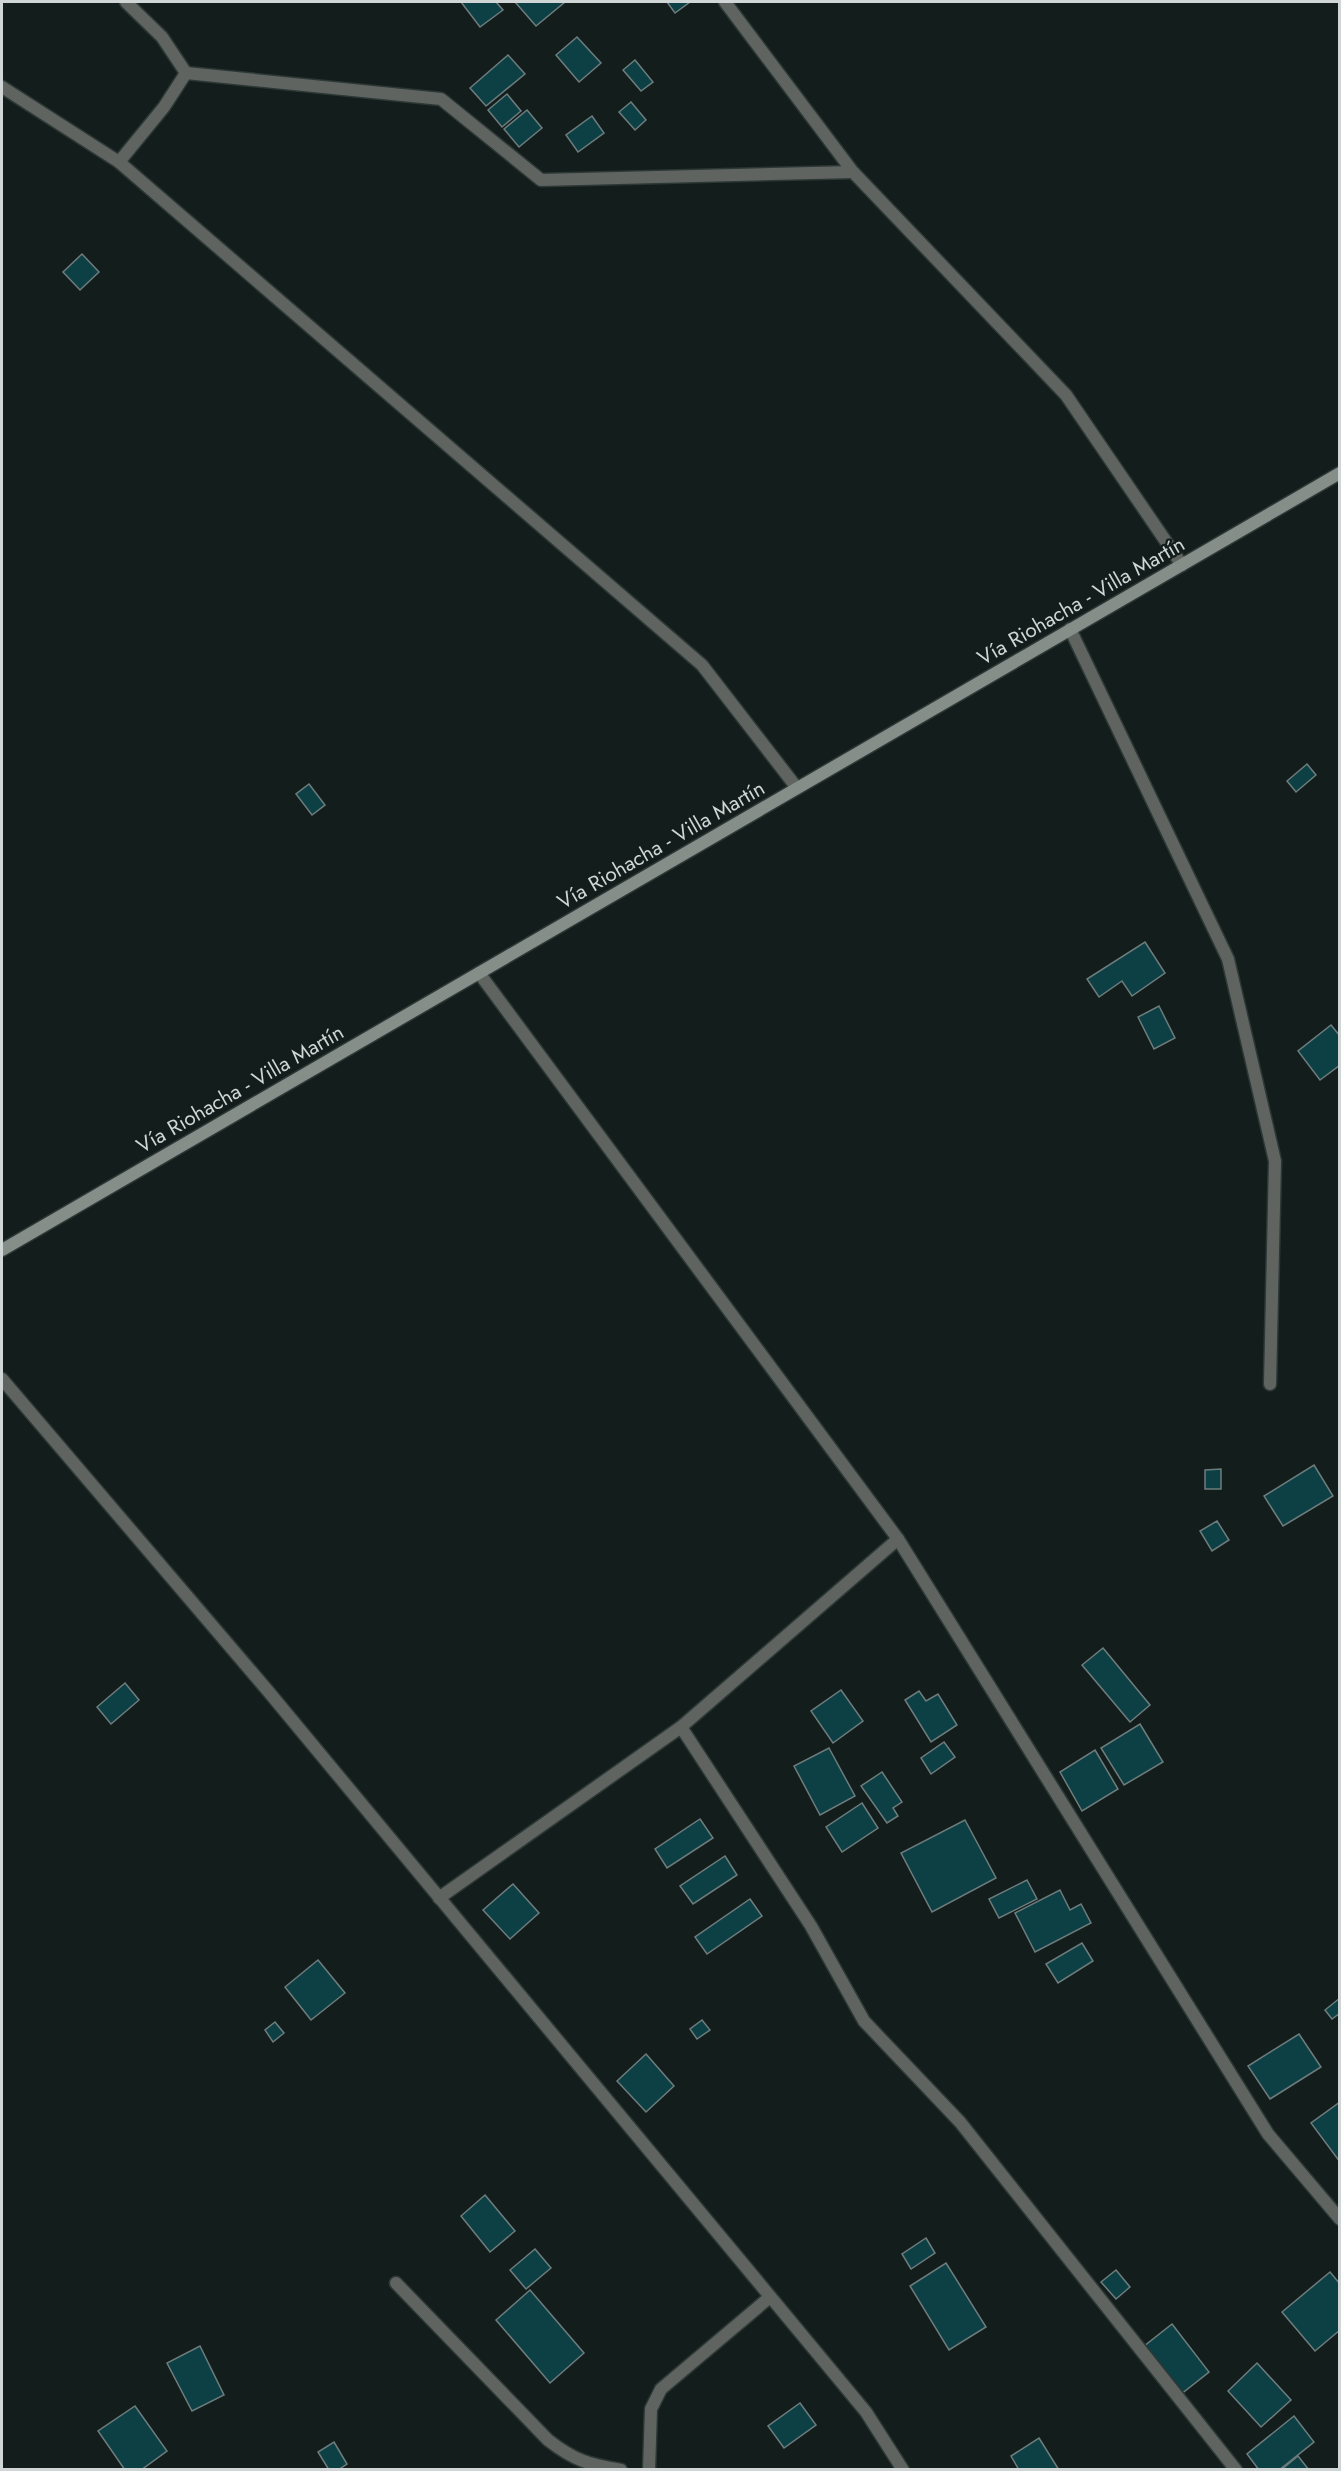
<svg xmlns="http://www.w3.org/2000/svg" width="1341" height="2471" font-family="Jost,sans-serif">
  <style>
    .building { fill: #0d4044; stroke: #6f7c7d; stroke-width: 1.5 }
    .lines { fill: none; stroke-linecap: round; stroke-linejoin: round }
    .minor-casing { stroke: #2d3836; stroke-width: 15 }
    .secondary-casing { stroke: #2d3836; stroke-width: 15 }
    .minor { stroke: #5f6461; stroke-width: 12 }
    .secondary { stroke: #868e8a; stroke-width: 12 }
    .labels { text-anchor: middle; stroke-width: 4.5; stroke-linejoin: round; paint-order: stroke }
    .street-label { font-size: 21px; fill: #cfd6d5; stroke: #131e1c }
  </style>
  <rect width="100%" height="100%" fill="#131e1c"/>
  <!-- building -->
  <g class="building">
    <path d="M461,2h35l7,8 -23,17z"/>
    <path d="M515,2h50l-29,24z"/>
    <path d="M667,2h23l-15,11z"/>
    <path d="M577,37l24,26 -22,19 -23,-27z"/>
    <path d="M508,55l17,19 -39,32 -16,-18z"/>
    <path d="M635,60l18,22 -12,9 -18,-21z"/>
    <path d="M507,94l14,17 -19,16 -14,-17z"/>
    <path d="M631,102l15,18 -11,10 -16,-18z"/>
    <path d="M527,110l15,18 -23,19 -15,-18z"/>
    <path d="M592,116l12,17 -26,19 -12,-17z"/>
    <path d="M82,254l17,18 -19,18 -17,-18z"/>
    <path d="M1307,764l9,11 -20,17 -9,-11z"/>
    <path d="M309,784l16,21 -13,10 -16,-21z"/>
    <path d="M1145,942l20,31 -33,23 -10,-15 -23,16 -12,-18z"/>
    <path d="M1159,1006l16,32 -21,11 -16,-32z"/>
    <path d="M1331,1025l9,11v29l-20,15 -22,-29z"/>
    <path d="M1314,1465l19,31 -50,30 -19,-30z"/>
    <path d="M1221,1469v20h-16v-19z"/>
    <path d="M1217,1521l12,19 -17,11 -12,-20z"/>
    <path d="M1103,1648l47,57 -20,17 -48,-57z"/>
    <path d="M125,1683l14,17 -28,24 -14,-17z"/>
    <path d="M841,1690l22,31 -30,22 -22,-32z"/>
    <path d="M919,1691l7,10 12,-7 19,31 -26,17 -26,-42z"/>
    <path d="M1140,1724l23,38 -39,23 -23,-37z"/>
    <path d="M944,1742l11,15 -24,17 -10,-16z"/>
    <path d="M829,1748l26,48 -35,19 -26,-49z"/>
    <path d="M1095,1750l23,39 -36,22 -22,-39z"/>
    <path d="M882,1772l20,30 -9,6 5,8 -11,7 -26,-37z"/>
    <path d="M862,1803l16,25 -36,24 -16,-25z"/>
    <path d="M700,1819l13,19 -46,30 -12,-19z"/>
    <path d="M965,1820l31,58 -64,34 -31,-59z"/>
    <path d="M725,1856l12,19 -44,29 -13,-18z"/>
    <path d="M1027,1880l10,19 -38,19 -10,-19z"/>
    <path d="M513,1884l26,29 -29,26 -27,-29z"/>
    <path d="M1060,1890l10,20 11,-6 10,19 -56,29 -20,-39z"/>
    <path d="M750,1899l12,17 -55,38 -12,-17z"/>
    <path d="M1082,1943l11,18 -35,22 -12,-19z"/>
    <path d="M318,1960l27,33 -34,27 -26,-33z"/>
    <path d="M1340,1998v15l-8,6 -7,-9z"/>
    <path d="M702,2020l8,10 -13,9 -7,-10z"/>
    <path d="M275,2022l9,11 -11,9 -8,-12z"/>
    <path d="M1299,2034l22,33 -51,32 -22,-33z"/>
    <path d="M646,2054l28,32 -28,26 -29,-31z"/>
    <path d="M1340,2102v60l-29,-39z"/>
    <path d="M485,2195l30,36 -25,21 -29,-36z"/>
    <path d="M926,2238l9,15 -24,16 -9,-15z"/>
    <path d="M535,2249l16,19 -25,21 -16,-19z"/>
    <path d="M946,2263l40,64 -37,23 -39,-64z"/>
    <path d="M1116,2270l14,17 -14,12 -15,-17z"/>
    <path d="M1330,2272l10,12v46l-25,21 -33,-39z"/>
    <path d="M530,2290l54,63 -34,30 -54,-63z"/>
    <path d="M1172,2324l37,48 -29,23 -37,-48z"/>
    <path d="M200,2346l24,49 -32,16 -25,-48z"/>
    <path d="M1257,2363l34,37 -30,27 -33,-36z"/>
    <path d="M800,2403l16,22 -32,23 -16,-22z"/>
    <path d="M135,2406l32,45 -26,19h-16l-27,-39z"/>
    <path d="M1294,2416l20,26 -35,28h-20l-12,-16z"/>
    <path d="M1039,2438l20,32h-40l-8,-14z"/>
    <path d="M334,2442l13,22 -9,6h-9l-11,-18z"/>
    <path d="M1298,2456l11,14h-28z"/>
  </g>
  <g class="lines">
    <!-- minor casing -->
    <g class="minor-casing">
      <g id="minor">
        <path d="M126,2l36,35 24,36"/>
        <path d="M725,2l128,170 213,223 116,170"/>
        <path d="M186,73l255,26 100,81 312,-8"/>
        <path d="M2,87l117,75 583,503 95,123"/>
        <path d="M119,162l45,-55 22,-34"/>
        <path d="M1070,629l158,330 47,202 -5,223"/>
        <path d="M479,973l419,566 370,595 72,85"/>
        <path d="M2,1379l266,312 598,721 37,58"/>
        <path d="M681,1727l130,199 53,95 96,101 276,348"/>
        <path d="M439,1898l242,-171 217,-188"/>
        <path d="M396,2283l152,157c27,21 40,24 73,30"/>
        <path d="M649,2470l2,-61 10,-20 109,-92"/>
      </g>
    </g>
    <!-- secondary casing -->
    <g class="secondary-casing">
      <path id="secondary" d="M2,1250l1338,-777"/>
    </g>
    <!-- minor -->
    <use href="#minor" class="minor"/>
    <!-- secondary -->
    <use href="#secondary" class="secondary"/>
  </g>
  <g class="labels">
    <!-- street labels -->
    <g class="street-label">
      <text transform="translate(1081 601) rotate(-30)" y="7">Vía Riohacha - Villa Martín</text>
      <text transform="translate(661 845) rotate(-30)" y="7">Vía Riohacha - Villa Martín</text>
      <text transform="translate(240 1089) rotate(-30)" y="7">Vía Riohacha - Villa Martín</text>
    </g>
  </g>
  <!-- border -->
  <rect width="1341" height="2471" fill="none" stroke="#cfd6d5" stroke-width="6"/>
</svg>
